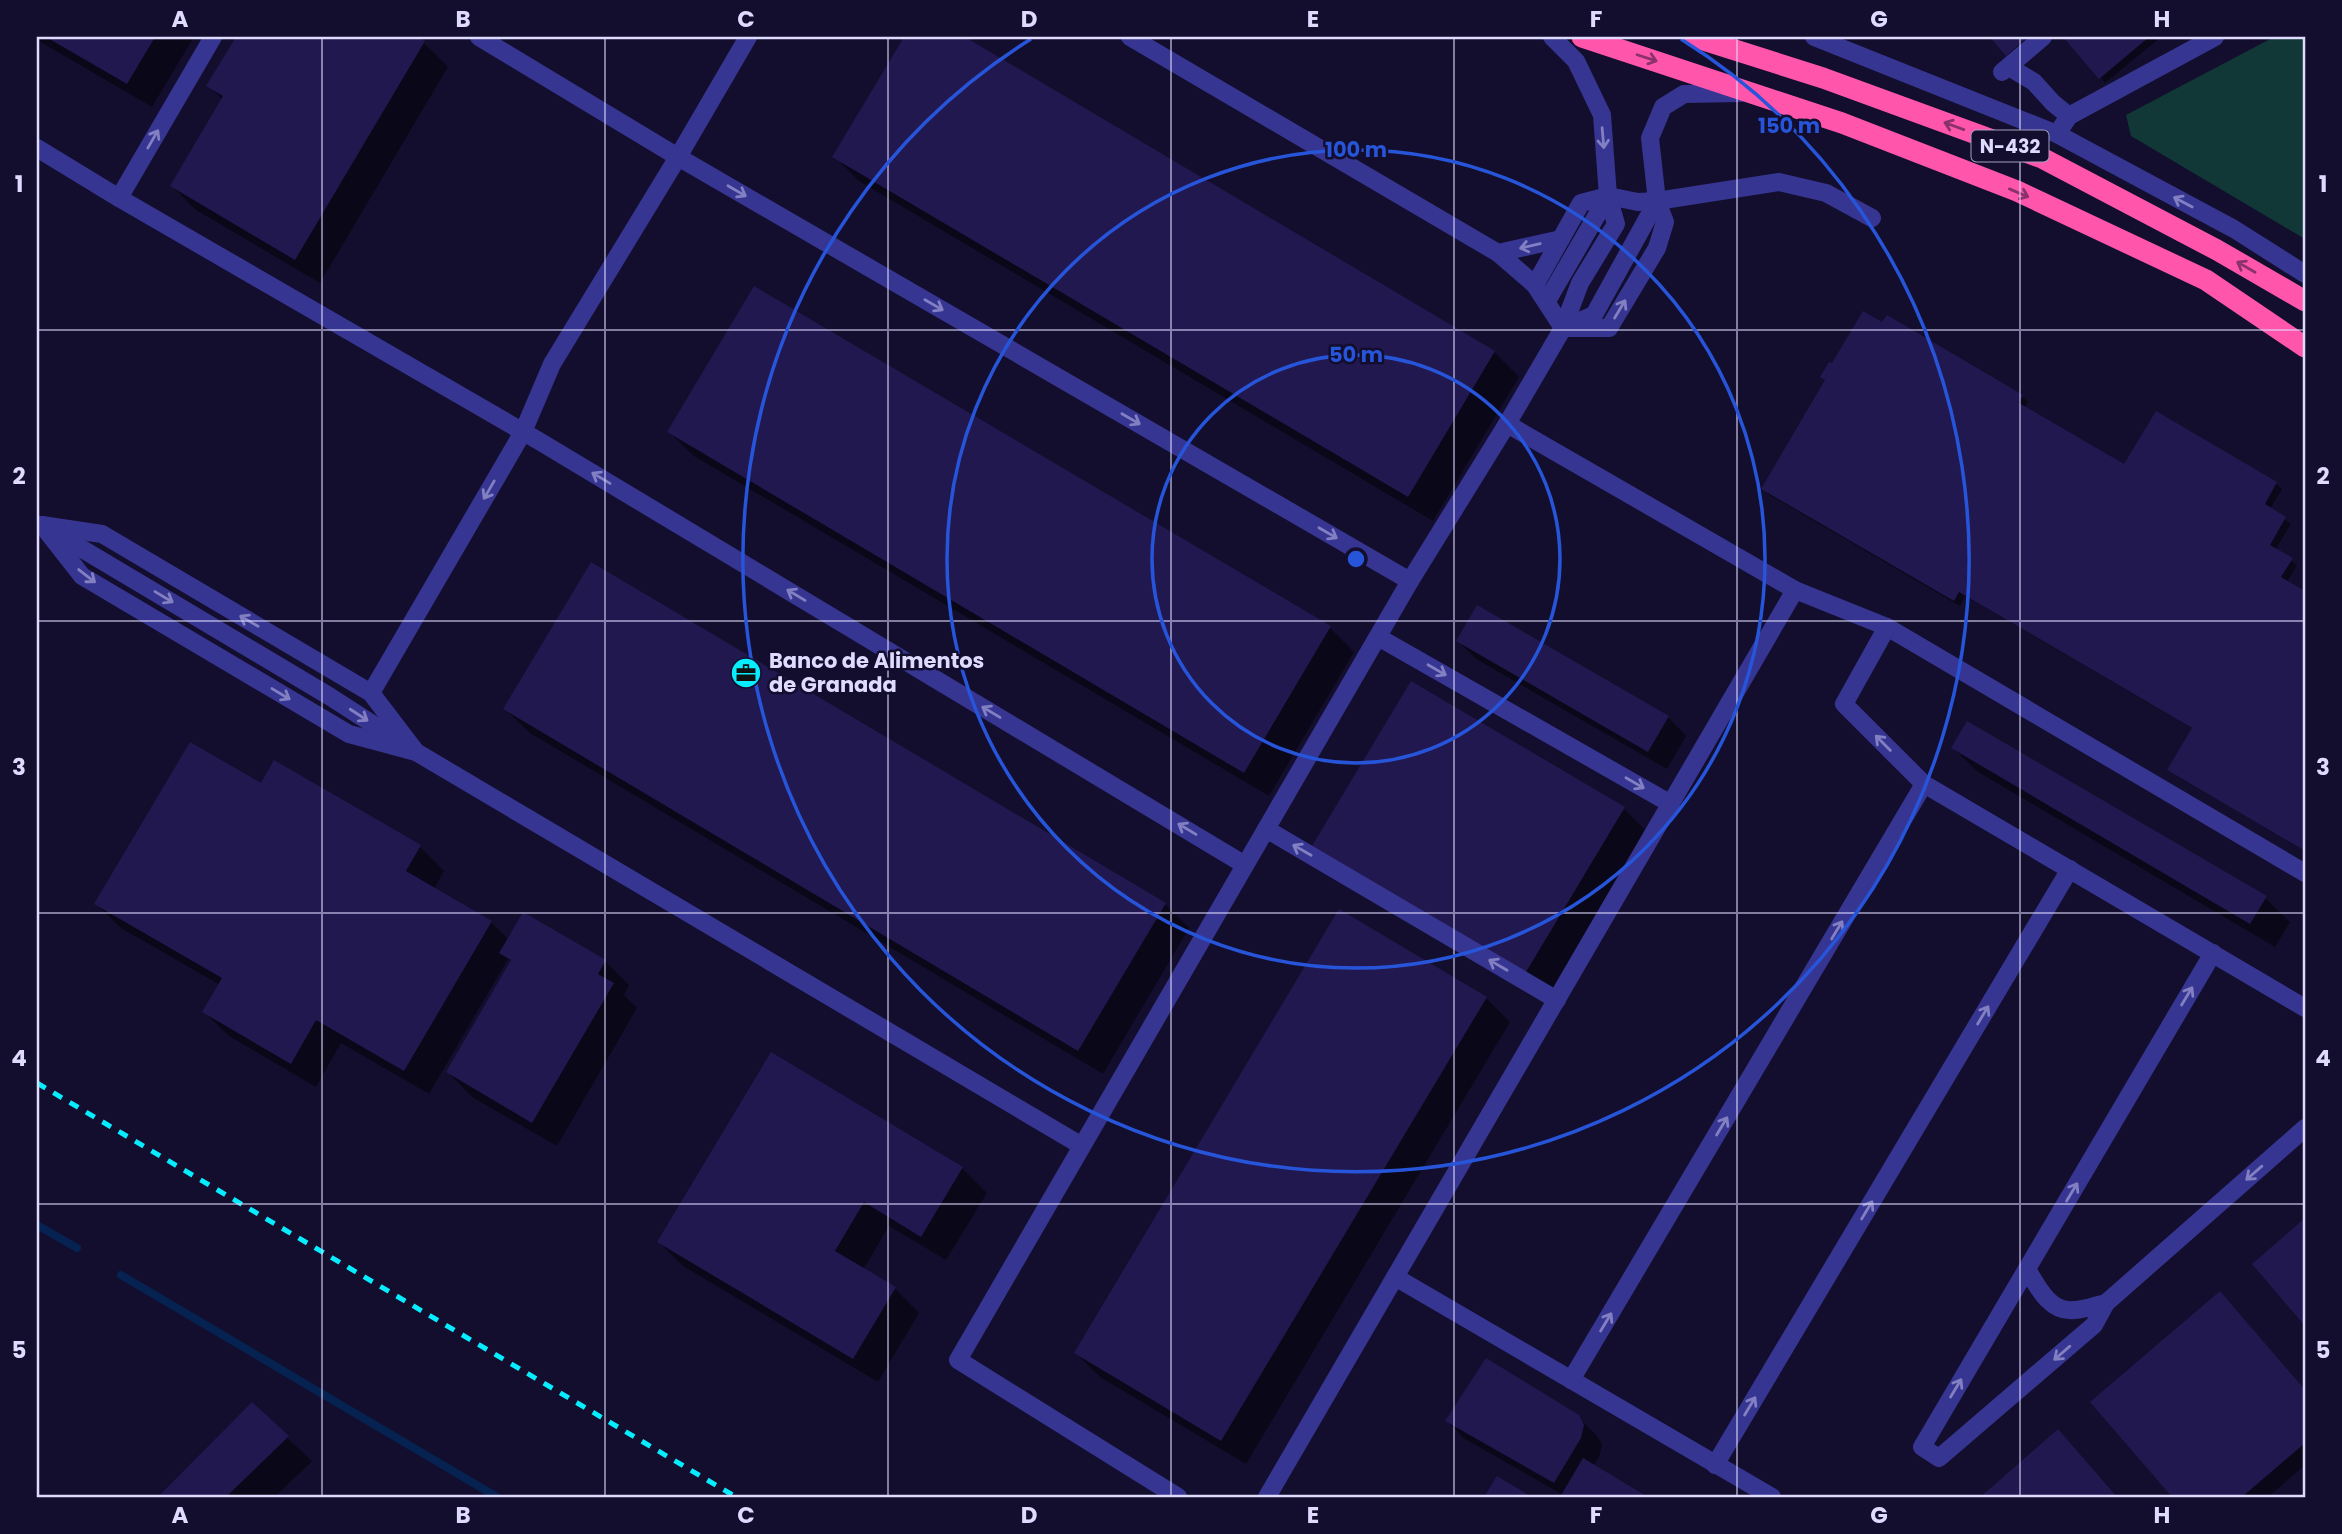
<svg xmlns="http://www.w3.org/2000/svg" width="2342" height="1534" font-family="Poppins,sans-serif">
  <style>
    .green { fill: #113836 }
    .shadow { fill: #0007 }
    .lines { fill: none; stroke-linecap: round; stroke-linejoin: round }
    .stream { stroke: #052250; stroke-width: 8 }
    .building { fill: #221850 }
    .minor { stroke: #363591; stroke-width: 18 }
    .highway { stroke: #ff56ab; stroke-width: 21 }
    .rail { stroke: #07ecff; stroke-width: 5; stroke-dasharray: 10 9; stroke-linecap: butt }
    .oneway { stroke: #89326c }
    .oneway2 { stroke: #8280c2 }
    .grid { fill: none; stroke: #dedbff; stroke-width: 2; stroke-opacity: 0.55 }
    .ring { fill: none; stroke: #2755da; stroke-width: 3.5 }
    .labels { text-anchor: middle; stroke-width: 5; stroke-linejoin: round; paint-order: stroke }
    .shield { fill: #130e2d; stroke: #a19ec0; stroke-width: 2 }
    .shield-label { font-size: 19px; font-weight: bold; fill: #dedbff }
    .poi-label { font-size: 21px; font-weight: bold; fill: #dedbff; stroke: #130e2d; text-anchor: start }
    .centre { fill: #2755da; stroke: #130e2d; stroke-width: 3.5 }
    .ring-label { font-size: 21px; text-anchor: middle; font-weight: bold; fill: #2755da; stroke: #130e2d; stroke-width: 5; stroke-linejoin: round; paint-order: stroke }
    .neatline { fill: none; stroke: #dedbff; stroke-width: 2.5 }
    .grid-label { font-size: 23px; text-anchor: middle; font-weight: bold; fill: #dedbff }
  </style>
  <rect width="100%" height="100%" fill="#130e2d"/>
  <!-- green -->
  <path class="green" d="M2274,37h31v202l-174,-103 -5,-21z"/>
  <!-- shadow -->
  <g class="shadow">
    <path d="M37,37h157l-42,70 -115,-67z"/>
    <path d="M238,37h176l10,6 24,24 -128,216 -124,-73 -24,-24 51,-86 -14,-14z"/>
    <path d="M906,37h55l533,315 25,25 -86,144 -574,-340 -24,-24z"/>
    <path d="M1992,37h48l-27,23z"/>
    <path d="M2065,37h96l-56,46z"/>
    <path d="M2022,396l6,6 -4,6 101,58 31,-53 120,71 6,5 -12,20 21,15 -16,26 22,15 -10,17 18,11v258l-130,-76 -5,-5 23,-41 -228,-133 -5,10 -192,-112 -5,-6z"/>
    <path d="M669,432l661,196 24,24 -85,144 -575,-340z"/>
    <path d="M1458,641l210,76 18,19 -19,33 -191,-110z"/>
    <path d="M505,709l660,195 24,24 -86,146 -573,-341z"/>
    <path d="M1953,748l312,150 25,24 -15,25 -297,-175z"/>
    <path d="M261,785l159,62 24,24 -10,18 57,33 18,18 96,21 24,24 -5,10 13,13 -80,138 -85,-49 -24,-25 64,-109 -4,-4 -79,135 -88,-51 -25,44 -87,-51 -25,-24 16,-27 -99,-57 -25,-24z"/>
    <path d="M1623,808l25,25 -97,162 -212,-125z"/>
    <path d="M1486,998l24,24 -264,442 -146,-87 -24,-24z"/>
    <path d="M962,1168l25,25 -41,67 -57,-34 -26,44 32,19 24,24 -41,69 -195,-116 -24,-24z"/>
    <path d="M2305,1220v103l-51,-59z"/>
    <path d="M2232,1305l73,86v74l-37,32h-94l-82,-94z"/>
    <path d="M252,1405l60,56 -37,36h-114z"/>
    <path d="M1578,1417l19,19 5,9 -3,12 -6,9 52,31h-83l1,-2 -98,-56 -18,-18z"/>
    <path d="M2058,1432l58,65h-134z"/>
  </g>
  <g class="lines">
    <!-- stream -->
    <g class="stream">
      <path d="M37,1225l40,23"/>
      <path d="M121,1275l376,222"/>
    </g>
  </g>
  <!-- building -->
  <g class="building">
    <path d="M46,37h109l-28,47z"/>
    <path d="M236,37h181l8,4 -130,219 -125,-74 53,-90 -17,-10z"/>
    <path d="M904,37h61l530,314 -87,146 -576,-340z"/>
    <path d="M1990,37h38l-22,19z"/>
    <path d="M2063,37h86l-50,42z"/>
    <path d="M754,286l577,340 -87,147 -577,-341z"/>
    <path d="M1863,311l19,11 5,-7 136,80 -4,8 105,61 32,-53 121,71 -12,22 21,13 -16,28 23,13 -12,19 24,14v260l-138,-81 25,-42 -233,-136 -5,9 -193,-112 64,-109 -5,-3 9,-15 3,1z"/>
    <path d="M591,562l575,341 -88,148 -575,-342z"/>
    <path d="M1477,605l192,111 -21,36 -192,-111z"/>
    <path d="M1411,681l214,126 -99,165 -214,-126z"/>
    <path d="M1967,721l300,175 -17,28 -299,-176z"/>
    <path d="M190,742l71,41 13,-23 147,85 -15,26 86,50 -88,150 -88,-51 -25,44 -89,-52 20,-34 -128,-74z"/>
    <path d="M1339,909l148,88 -266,444 -147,-88z"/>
    <path d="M523,912l83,48 -8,14 16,9 -82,140 -86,-51 65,-112 -12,-7z"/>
    <path d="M771,1052l192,115 -42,70 -57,-35 -29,49 61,36 -43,72 -196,-117z"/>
    <path d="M2305,1218v108l-53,-62z"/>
    <path d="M2220,1291l85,99v53l-63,54h-70l-82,-95z"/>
    <path d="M1486,1358l93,57 5,10 -3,13 -27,45 -109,-62z"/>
    <path d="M252,1402l37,34 -63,61h-68z"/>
    <path d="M2058,1429l59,68h-137l13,-11z"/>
    <path d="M1583,1458l65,39h-88z"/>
    <path d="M1497,1476l35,21h-48z"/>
  </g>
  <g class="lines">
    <!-- minor -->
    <g class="minor">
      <path d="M479,37l199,120 732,424"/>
      <path d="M1130,37l368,216 37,32 28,43"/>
      <path d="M1814,37l243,97 177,95 71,45"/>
      <path d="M2009,67l25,15 19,21 16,13"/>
      <path d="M2002,72l41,-35"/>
      <path d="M2057,134l12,-18 146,-79"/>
      <path d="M37,148l82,50 420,243 706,424"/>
      <path d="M119,198l94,-161"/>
      <path d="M1498,253l63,-14"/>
      <path d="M1535,285l46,-82 27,-7 30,6 19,-1 122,-19 47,11 46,25"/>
      <path d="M1547,301l61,-105"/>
      <path d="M1572,324l22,-9 63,-114"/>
      <path d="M1563,328h46l48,-80 8,-26 -8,-21 -7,-63 13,-31 21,-13 57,-1"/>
      <path d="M1507,424l288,166 92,37 418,246"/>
      <path d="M42,525l60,9 269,159 45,59 666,394"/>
      <path d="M42,525l40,51 267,158 67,18"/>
      <path d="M52,531l277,165 73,47"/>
      <path d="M1378,637l293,167"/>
      <path d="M371,693l152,-261 29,-68 126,-207 70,-120"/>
      <path d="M1924,784l381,224"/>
      <path d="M1266,829l291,171"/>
      <path d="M2213,953l-291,494 17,11 155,-133 12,-22 199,-175"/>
      <path d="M2027,1269c10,17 23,44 47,41 10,0 22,-5 32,-7"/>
      <path d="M1395,1277l377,220"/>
      <path d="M1571,1380l353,-596 -80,-80 43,-77"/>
      <path d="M1715,1465l355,-596"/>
      <path d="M1178,1497l-220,-137 452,-779 97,-157 56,-96 17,-45 36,-59 -8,-28 -6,-81 -26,-54 -24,-24"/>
      <path d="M1267,1497l528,-907"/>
    </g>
    <!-- highway -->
    <g class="highway">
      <path d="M1582,37l260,86 175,68 189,89 99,67"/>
      <path d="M1694,37l129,41 219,80 175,92 88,51"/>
    </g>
    <!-- rail -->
    <path class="rail" d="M37,1083l699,414"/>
  </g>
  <!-- one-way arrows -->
  <defs><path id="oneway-shaft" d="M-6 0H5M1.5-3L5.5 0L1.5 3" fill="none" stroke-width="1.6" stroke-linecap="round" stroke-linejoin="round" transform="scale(1.75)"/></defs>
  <g class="oneway">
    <use href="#oneway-shaft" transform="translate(1647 58) rotate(18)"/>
    <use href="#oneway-shaft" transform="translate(1954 126) rotate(-160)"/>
    <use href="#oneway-shaft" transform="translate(2019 193) rotate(23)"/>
    <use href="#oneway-shaft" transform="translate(2246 267) rotate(-150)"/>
  </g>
  <g class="oneway2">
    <use href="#oneway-shaft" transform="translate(1603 138) rotate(85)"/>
    <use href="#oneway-shaft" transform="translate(153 139) rotate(-60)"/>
    <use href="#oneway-shaft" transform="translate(737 191) rotate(30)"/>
    <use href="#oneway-shaft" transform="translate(2183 202) rotate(-152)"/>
    <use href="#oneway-shaft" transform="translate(1530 246) rotate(167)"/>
    <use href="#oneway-shaft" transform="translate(934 305) rotate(30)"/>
    <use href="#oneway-shaft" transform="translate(1620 309) rotate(-59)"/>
    <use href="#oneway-shaft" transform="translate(1131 419) rotate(30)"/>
    <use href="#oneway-shaft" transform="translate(601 478) rotate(-149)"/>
    <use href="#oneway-shaft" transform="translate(489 490) rotate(120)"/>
    <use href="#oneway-shaft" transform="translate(1328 533) rotate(30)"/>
    <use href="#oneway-shaft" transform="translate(87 576) rotate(38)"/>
    <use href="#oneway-shaft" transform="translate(796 595) rotate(-149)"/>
    <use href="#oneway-shaft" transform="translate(164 597) rotate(31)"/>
    <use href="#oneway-shaft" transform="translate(249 621) rotate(-150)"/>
    <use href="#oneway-shaft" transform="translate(1437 670) rotate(30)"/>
    <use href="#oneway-shaft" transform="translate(281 694) rotate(31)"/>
    <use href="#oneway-shaft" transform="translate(991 712) rotate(-149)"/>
    <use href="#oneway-shaft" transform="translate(359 715) rotate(33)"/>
    <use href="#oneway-shaft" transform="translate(1883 743) rotate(-135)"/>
    <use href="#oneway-shaft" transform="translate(1635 783) rotate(30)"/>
    <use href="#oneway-shaft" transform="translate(1187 829) rotate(-149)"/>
    <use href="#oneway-shaft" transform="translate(1302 850) rotate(-150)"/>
    <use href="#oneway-shaft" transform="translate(1837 930) rotate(-59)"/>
    <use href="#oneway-shaft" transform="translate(1498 965) rotate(-150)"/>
    <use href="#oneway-shaft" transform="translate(2187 996) rotate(-59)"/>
    <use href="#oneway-shaft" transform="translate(1983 1015) rotate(-59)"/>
    <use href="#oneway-shaft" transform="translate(1722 1126) rotate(-59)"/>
    <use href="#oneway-shaft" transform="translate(2254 1173) rotate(139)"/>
    <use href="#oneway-shaft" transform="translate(2072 1192) rotate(-59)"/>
    <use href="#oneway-shaft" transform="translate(1867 1210) rotate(-59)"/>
    <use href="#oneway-shaft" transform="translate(1606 1322) rotate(-59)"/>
    <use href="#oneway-shaft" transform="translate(2062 1353) rotate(139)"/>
    <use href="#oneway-shaft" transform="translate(1956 1388) rotate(-59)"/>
    <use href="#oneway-shaft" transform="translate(1750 1406) rotate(-59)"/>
  </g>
  <!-- grid -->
  <path class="grid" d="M322,37v1460M605,37v1460M888,37v1460M1171,37v1460M1454,37v1460M1737,37v1460M2020,37v1460M37,330h2268M37,621h2268M37,913h2268M37,1204h2268"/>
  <!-- distance rings -->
  <g class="ring">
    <circle cx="1356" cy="559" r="204"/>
    <circle cx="1356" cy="559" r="409"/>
    <path d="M1681 39A613 613 0 1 1 1031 39"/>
  </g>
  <!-- icons -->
  <defs>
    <g id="office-disc" transform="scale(1.575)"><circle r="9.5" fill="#07ecff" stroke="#130e2d"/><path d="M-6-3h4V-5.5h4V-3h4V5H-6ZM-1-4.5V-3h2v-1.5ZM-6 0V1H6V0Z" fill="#111"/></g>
  </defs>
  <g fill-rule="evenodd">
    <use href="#office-disc" x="746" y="673"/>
  </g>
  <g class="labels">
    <!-- shield labels -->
    <rect class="shield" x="1971.5" y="130.5" width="77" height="31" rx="5"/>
    <g class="shield-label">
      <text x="2010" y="153">N-432</text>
    </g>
    <!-- poi labels -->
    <g class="poi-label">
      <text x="769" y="668">Banco de Alimentos<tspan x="769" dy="24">de Granada</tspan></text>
    </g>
  </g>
  <circle cx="1356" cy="559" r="10" class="centre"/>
  <g class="ring-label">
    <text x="1789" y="133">150 m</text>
    <text x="1356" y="157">100 m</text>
    <text x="1356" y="362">50 m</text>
  </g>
  <!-- border -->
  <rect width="2342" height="1534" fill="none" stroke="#130e2d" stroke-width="77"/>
  <rect x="38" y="38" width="2266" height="1458" class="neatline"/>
  <g class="grid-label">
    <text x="180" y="27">A</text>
    <text x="463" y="27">B</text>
    <text x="746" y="27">C</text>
    <text x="1029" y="27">D</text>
    <text x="1313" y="27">E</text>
    <text x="1596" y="27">F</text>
    <text x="1879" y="27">G</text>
    <text x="2162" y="27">H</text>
    <text x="19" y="192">1</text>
    <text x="2323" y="192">1</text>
    <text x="19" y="484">2</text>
    <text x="2323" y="484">2</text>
    <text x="19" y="775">3</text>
    <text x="2323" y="775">3</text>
    <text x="19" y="1066">4</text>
    <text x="2323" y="1066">4</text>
    <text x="19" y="1358">5</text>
    <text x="2323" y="1358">5</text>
    <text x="180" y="1523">A</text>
    <text x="463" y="1523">B</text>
    <text x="746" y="1523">C</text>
    <text x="1029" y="1523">D</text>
    <text x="1313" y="1523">E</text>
    <text x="1596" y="1523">F</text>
    <text x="1879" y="1523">G</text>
    <text x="2162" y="1523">H</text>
  </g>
</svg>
